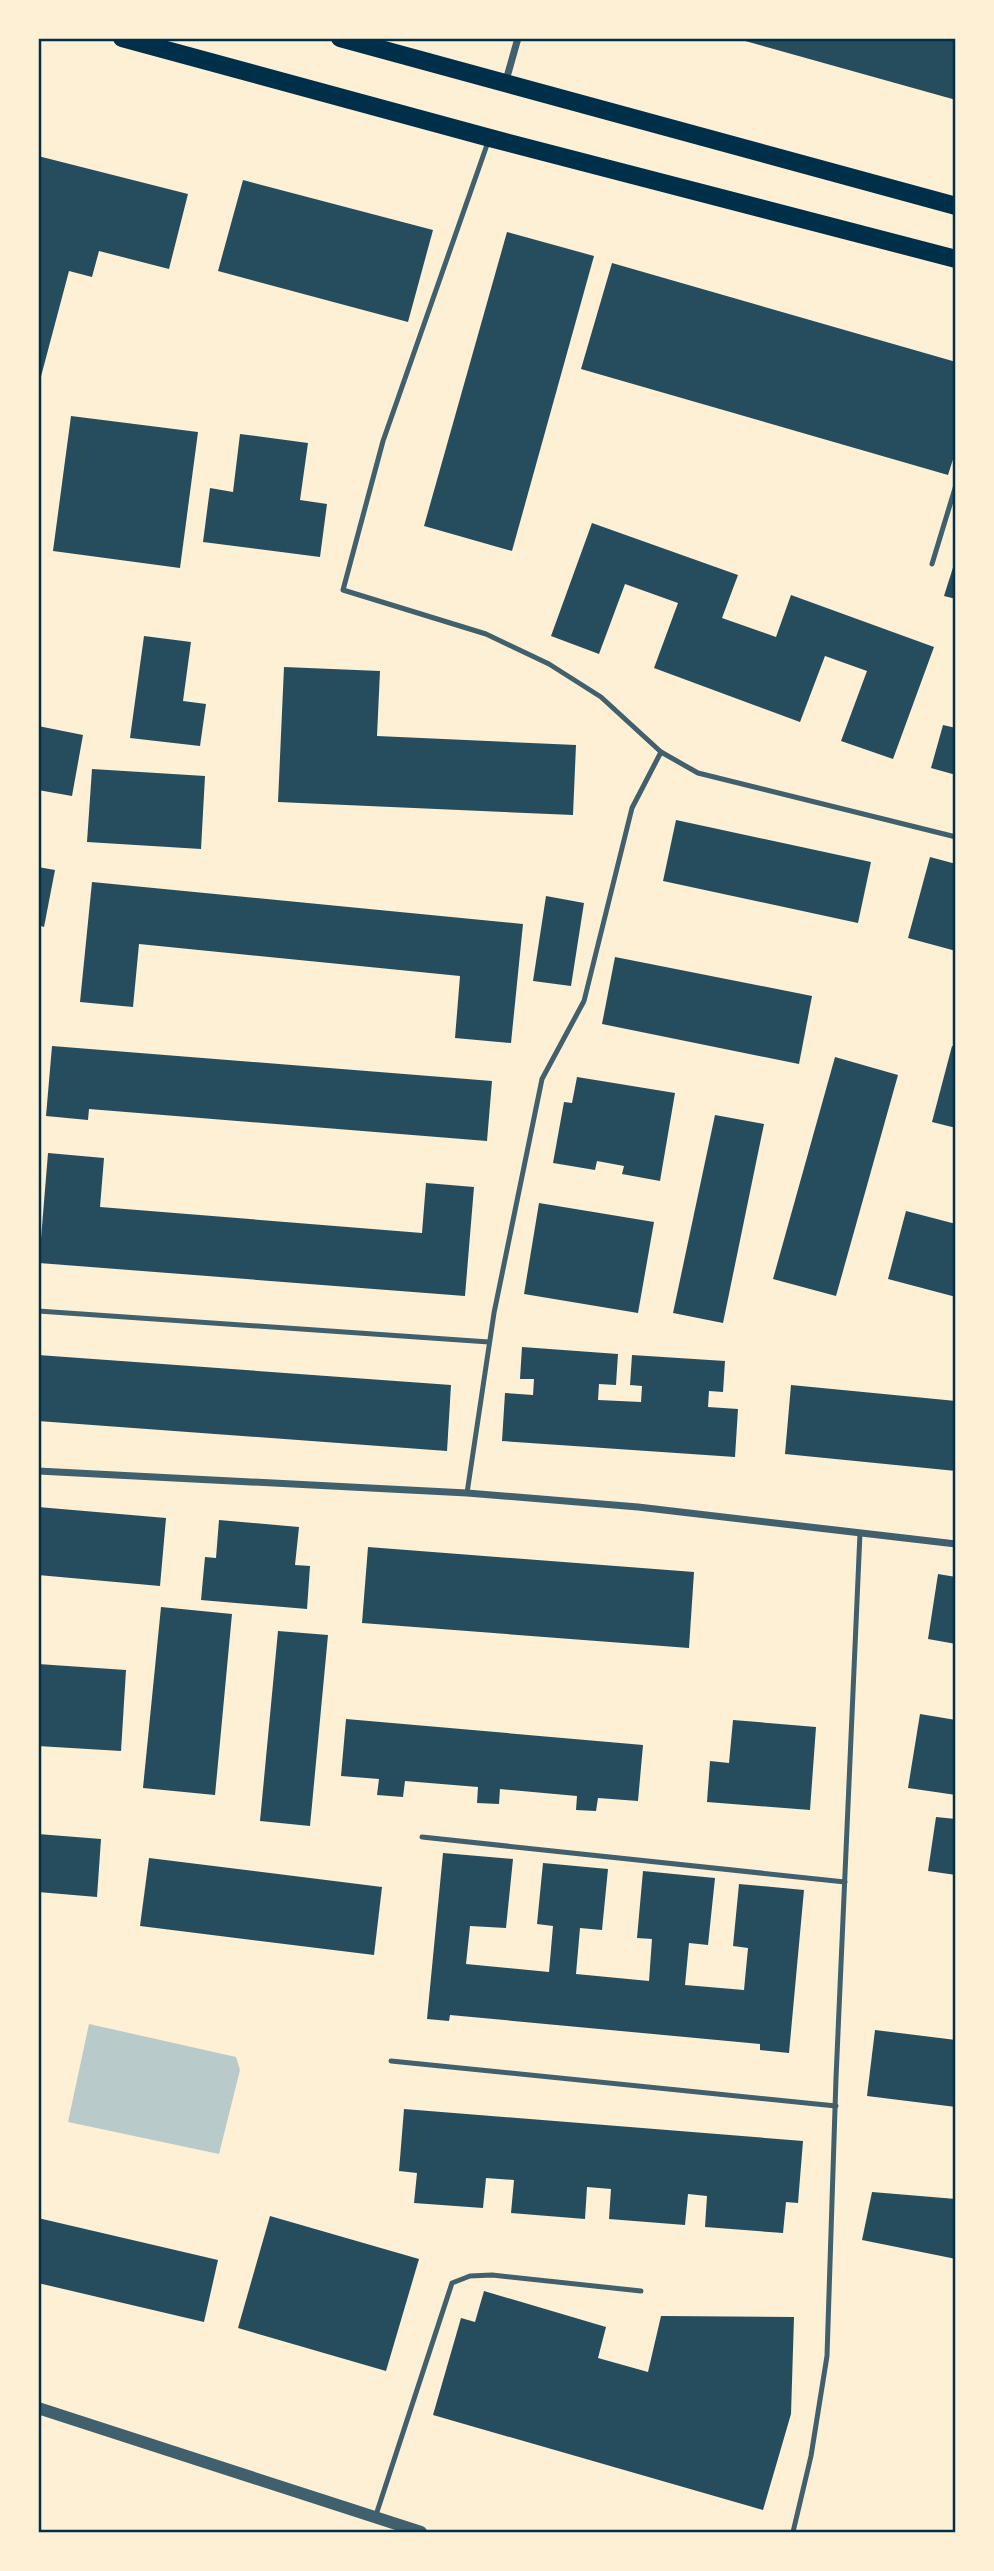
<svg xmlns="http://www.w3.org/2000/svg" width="994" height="2571" font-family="Literata,serif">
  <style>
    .green { fill: #b9caca }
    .building { fill: #264d5e }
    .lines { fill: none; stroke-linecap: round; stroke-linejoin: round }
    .service { stroke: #3f606c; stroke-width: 5 }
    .minor { stroke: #3f606c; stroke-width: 7 }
    .tertiary { stroke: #3f606c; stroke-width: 12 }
    .primary { stroke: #003049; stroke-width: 18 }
    .neatline { fill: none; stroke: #003049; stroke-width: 2.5 }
  </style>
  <rect width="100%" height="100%" fill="#fdf0d5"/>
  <!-- green -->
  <path class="green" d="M89,2024l147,33 4,13 -21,84 -151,-32z"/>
  <!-- building -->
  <g class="building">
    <path d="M738,38h218v62l-218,-61z"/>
    <path d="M38,156l150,38 -19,75 -70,-18 -7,26 -23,-6 -30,113z"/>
    <path d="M243,180l190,50 -25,92 -190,-51z"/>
    <path d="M507,232l87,24 -82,295 -88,-25z"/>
    <path d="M612,263l344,99v88l-8,25 -367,-106z"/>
    <path d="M71,416l127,16 -18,136 -127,-17z"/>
    <path d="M240,434l68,9 -8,57 27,4 -7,53 -117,-15 7,-54 23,4z"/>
    <path d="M592,523l146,52 -16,43 54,19 15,-42 143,52 -41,112 -52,-18 26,-70 -42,-15 -25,66 -146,-54 24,-65 -53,-19 -26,70 -48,-18z"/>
    <path d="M955,561h1v38l-12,-3z"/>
    <path d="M144,636l47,6 -8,59 23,3 -6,42 -70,-8z"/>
    <path d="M284,667l96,4 -3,65 199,9 -3,70 -295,-13z"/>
    <path d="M943,725l13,3v47l-25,-7z"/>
    <path d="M38,726l45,9 -11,61 -34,-6z"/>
    <path d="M92,769l113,7 -4,73 -114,-7z"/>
    <path d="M676,820l195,42 -13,61 -195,-42z"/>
    <path d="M930,857l26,7v87l-48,-13z"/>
    <path d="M38,867l17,3 -11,57 -6,-2z"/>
    <path d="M92,882l431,42 -12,119 -56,-5 5,-62 -321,-32 -6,63 -53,-5z"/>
    <path d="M546,896l38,7 -13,83 -38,-5z"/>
    <path d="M615,957l197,39 -13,68 -197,-40z"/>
    <path d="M52,1046l440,35 -5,60 -398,-32 -1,11 -42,-4z"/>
    <path d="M952,1046l4,1v81l-24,-6z"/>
    <path d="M835,1057l63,18 -62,221 -63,-17z"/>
    <path d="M577,1077l98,16 -15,88 -38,-7 2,-8 -27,-5 -2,9 -42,-7 11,-61 8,1z"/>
    <path d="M715,1115l49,9 -41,199 -50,-10z"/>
    <path d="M48,1153l56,5 -4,49 322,26 4,-50 48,4 -9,109 -426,-33z"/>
    <path d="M539,1203l115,19 -16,91 -114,-19z"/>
    <path d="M906,1211l50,13v73l-68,-18z"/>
    <path d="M522,1347l96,7 -2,31 -17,-1 -1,16 43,2 1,-16 -12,-1 2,-30 93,6 -2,31 -14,-1 -1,16 30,2 -3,48 -233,-16 3,-48 28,2 1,-16h-14z"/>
    <path d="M38,1355l413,30 -4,66 -409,-30z"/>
    <path d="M791,1385l165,16v70l-171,-17z"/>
    <path d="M38,1507l128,11 -6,68 -122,-11z"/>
    <path d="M219,1520l80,7 -4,38 15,1 -3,43 -106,-9 4,-43 11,1z"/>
    <path d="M368,1547l326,25 -5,76 -327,-25z"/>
    <path d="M938,1574l18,3v67l-28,-5z"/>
    <path d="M161,1607l71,7 -17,181 -72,-7z"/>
    <path d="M278,1631l50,4 -18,191 -50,-5z"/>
    <path d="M38,1664l88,6 -5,81 -83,-5z"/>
    <path d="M920,1714l36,6v75l-48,-7z"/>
    <path d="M346,1719l297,26 -5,56 -40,-3 -2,13 -20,-1 1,-14 -77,-7 -1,15 -22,-1 1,-16 -73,-6 -2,16 -26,-2 2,-16 -38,-3z"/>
    <path d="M733,1720l83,7 -6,83 -103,-8 3,-41 19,2z"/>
    <path d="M936,1817l20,2v56l-28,-4z"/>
    <path d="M38,1834l63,5 -4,58 -59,-5z"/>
    <path d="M443,1853l70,6 -7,69 -36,-2 -4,38 83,8 4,-46 -16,-2 6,-61 65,6 -6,61 -22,-2 -4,46 73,7 3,-42 -15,-1 6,-67 72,7 -7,67 -19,-2 -4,42 59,5 4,-42 -15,-2 6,-62 65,6 -15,163 -29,-3v-6l-310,-29 -1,6 -22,-2z"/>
    <path d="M149,1858l233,29 -8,68 -234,-29z"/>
    <path d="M875,2030l81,10v67l-89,-11z"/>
    <path d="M404,2109l399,32 -5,62 -12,-1 -3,31 -78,-6 2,-31 -19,-2 -3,31 -76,-6 2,-30 -24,-2 -2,32 -74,-6 3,-33 -28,-2 -3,30 -69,-5 3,-30 -18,-2z"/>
    <path d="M872,2192l84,7v60l-94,-19z"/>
    <path d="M270,2216l149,43 -33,112 -148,-43z"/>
    <path d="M38,2218l180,42 -14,62 -166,-39z"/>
    <path d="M484,2291l122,36 -8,31 50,14 13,-56 133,1 -3,97 -28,96 -330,-95 28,-97 14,4z"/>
  </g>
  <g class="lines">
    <!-- service -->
    <g class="service">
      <path d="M488,142l-105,299 -40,149 143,44 63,30 52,33 60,55 37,21 258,64"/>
      <path d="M932,564l24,-79"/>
      <path d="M38,1311l451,31"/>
      <path d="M467,1493l27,-180 48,-234 42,-78 48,-193 29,-56"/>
      <path d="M422,1837l423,45"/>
      <path d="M391,2061l445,45"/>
      <path d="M375,2518l77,-235 18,-7 22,-1 149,16"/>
      <path d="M793,2532l18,-76 16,-100 9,-278 24,-545"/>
    </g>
    <!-- minor -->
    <g class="minor">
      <path d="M505,84l13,-46"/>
      <path d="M38,1471l429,22 171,14 318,37"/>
    </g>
    <!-- tertiary -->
    <path class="tertiary" d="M38,2408l383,124"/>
    <!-- primary -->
    <g class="primary">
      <path d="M122,38l368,100 466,121"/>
      <path d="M340,38l616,168"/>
    </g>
  </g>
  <!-- border -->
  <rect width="994" height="2571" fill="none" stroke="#fdf0d5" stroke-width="80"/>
  <rect x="40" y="40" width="914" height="2491" class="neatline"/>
</svg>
